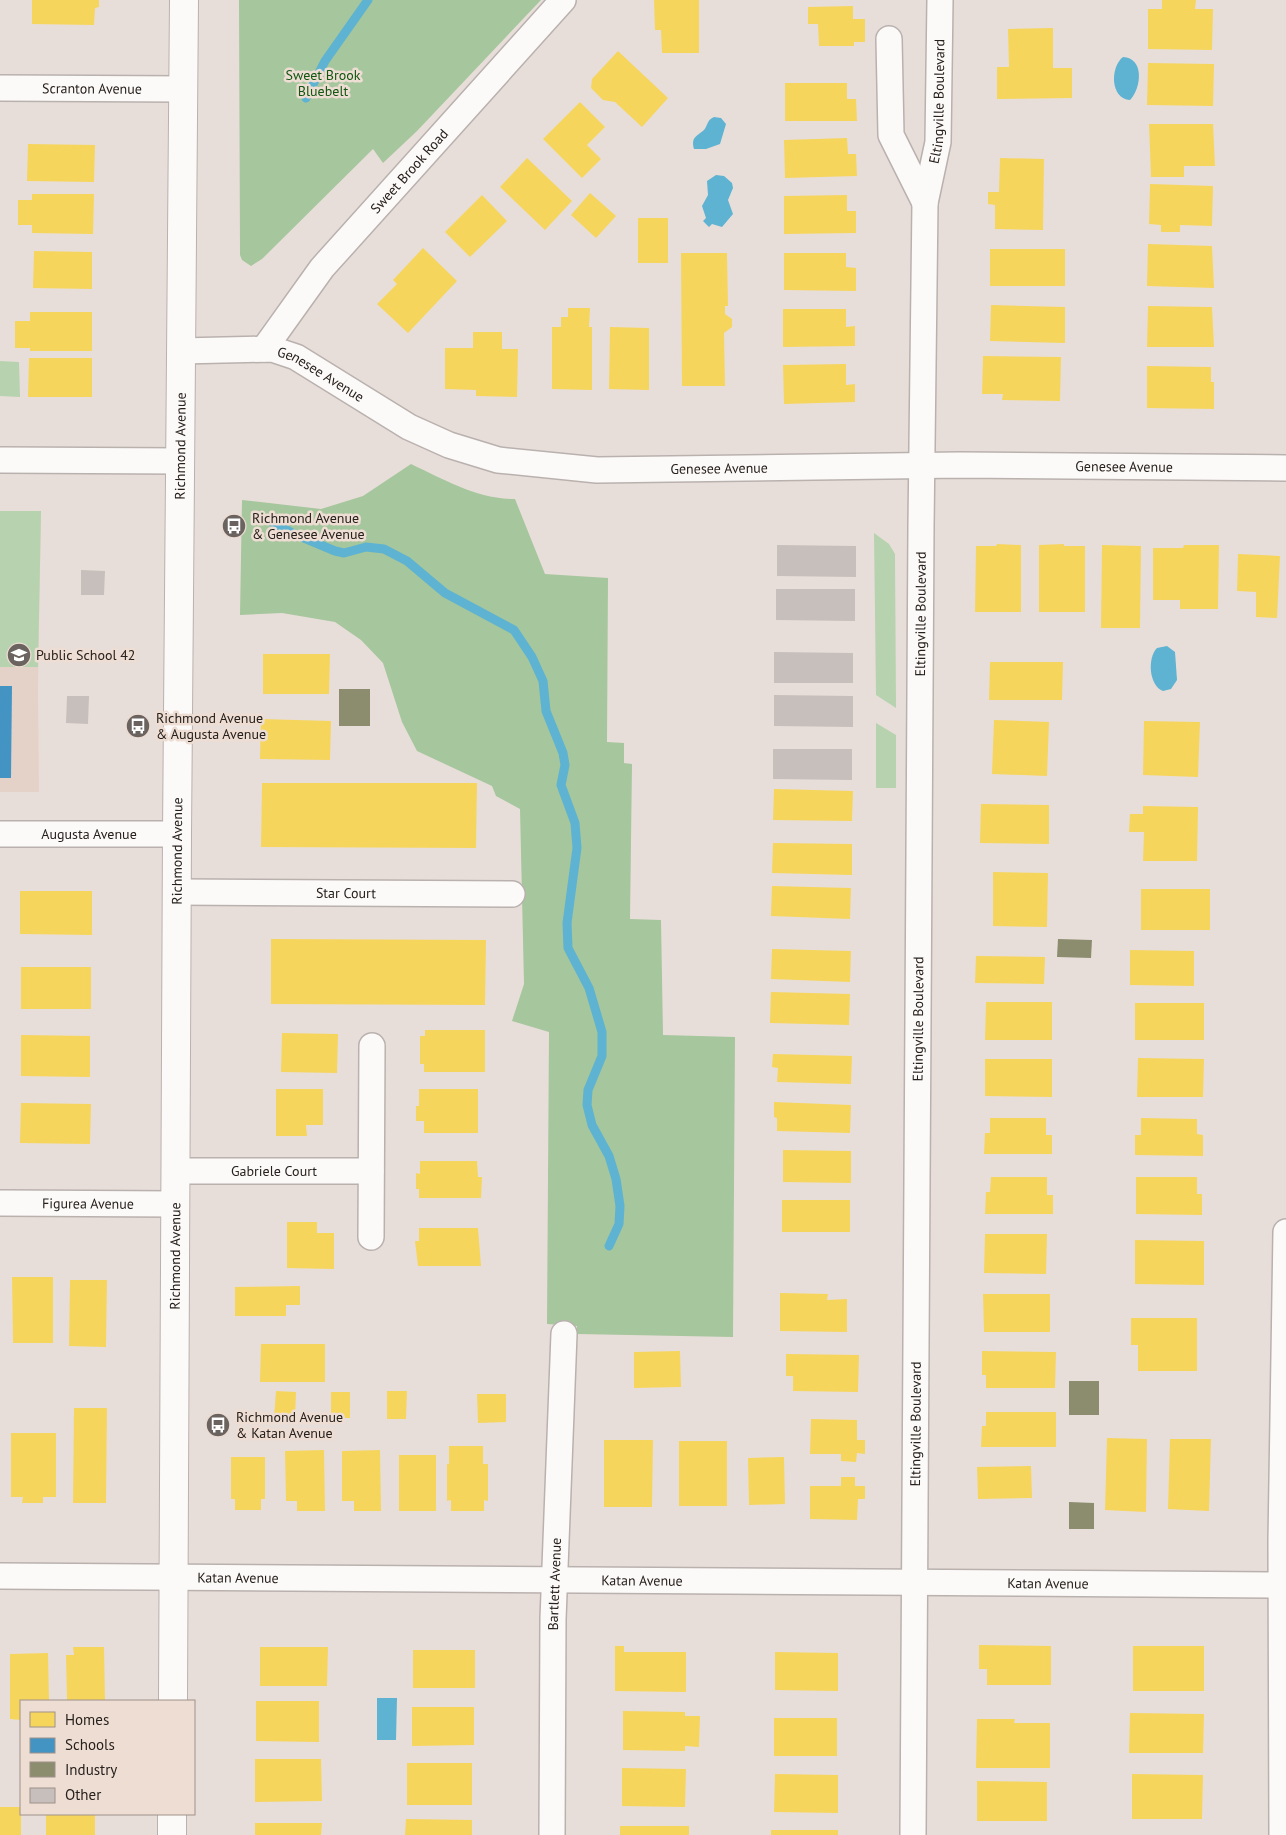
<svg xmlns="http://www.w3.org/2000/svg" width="1286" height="1835" font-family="'PT Sans',sans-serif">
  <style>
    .built { fill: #e4d2c8 }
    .green { fill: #b7d2ae }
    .forest { fill: #a6c69d }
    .water { fill: #5db3d1 }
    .homes { fill: #f6d55c }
    .schools { fill: #4393c3 }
    .industry { fill: #8c8c6e }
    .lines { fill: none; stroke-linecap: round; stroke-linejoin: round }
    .stream { stroke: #5db3d1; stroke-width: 9 }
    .building { fill: #c6bfbc }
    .street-casing { stroke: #b9b1ae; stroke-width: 28 }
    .secondary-casing { stroke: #b9b1ae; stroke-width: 30 }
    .street { stroke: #fcfaf9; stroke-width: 25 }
    .secondary { stroke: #fcfaf9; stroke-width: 28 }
    .labels { text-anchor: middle; stroke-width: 5; stroke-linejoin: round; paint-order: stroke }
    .park-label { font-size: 14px; fill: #105712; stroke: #eeddd3 }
    .street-label { font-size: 14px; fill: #27211d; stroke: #eeddd3 }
    .poi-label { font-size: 14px; fill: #27211d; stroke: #eeddd3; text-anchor: start }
  </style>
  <rect width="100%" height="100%" fill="#e8ded9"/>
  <!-- built -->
  <path class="built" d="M0,511h41l-3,178 1,103h-39z"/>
  <!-- green -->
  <g class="green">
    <path d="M0,361l19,1 1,35 -20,-1z"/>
    <path d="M0,511h41l-3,156h-38z"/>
    <path d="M874,533l15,11 6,10 1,154 -20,-13z"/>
    <path d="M876,723l20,12v53h-20z"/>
  </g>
  <!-- forest -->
  <g class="forest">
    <path d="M239,0h302l-124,131 -34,32 -10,-14 -111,110 -11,7 -9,-6 -2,-5z"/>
    <path d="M411,464c34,16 66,35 104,35l30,75 63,4 -1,164 17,1v20l8,1 -2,155 31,1 2,115 72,2 -2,300 -156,-3v-8l-30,-2 2,-292 -37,-11 12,-37 -4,-175 -24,-13 -4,-10 -75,-35 -15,-29 -19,-59 -22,-23 -26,-18 -53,-9 -42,2 2,-115 79,9 42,-13z"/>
  </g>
  <!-- water -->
  <g class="water">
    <path d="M1123,57c21,1 19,30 7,43 -20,-1 -20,-33 -7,-43z"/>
    <path d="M714,117l7,1 5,6 -6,20 -14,5h-12c-3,-12 2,-12 10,-19 4,-5 3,-10 10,-13z"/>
    <path d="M716,175l8,1 8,7 1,5 -5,12 5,14 -11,13 -10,-3 -3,3 -6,-6 3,-3 -4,-12 6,-11 -1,-14z"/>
    <path d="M1167,646l8,6 2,28 -6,9 -8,2c-14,-5 -16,-33 -6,-43z"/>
    <path d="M377,1698h20l-1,42h-19z"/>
  </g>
  <!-- homes -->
  <g class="homes">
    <path d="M32,0h67v7l-4,1 -1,17 -62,-1z"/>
    <path d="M654,0h45v53h-37l-1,-23h-6z"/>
    <path d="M1162,0h34l-1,9h18l-1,41 -64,-1v-40h14z"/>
    <path d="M853,6v13h12v23h-11v4h-35l-1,-22h-10v-17z"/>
    <path d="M1053,28v40h19v30l-75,1v-32h12l-1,-38z"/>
    <path d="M618,51l50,47 -26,29 -27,-25 -12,-2 -12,-12 1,-9z"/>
    <path d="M1148,63l66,1 -1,42 -66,-1z"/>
    <path d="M785,83h62v16h9l1,22h-72z"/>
    <path d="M580,102l25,25 -18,18 14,14 -19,19 -39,-39z"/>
    <path d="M1149,124h64l2,42h-31v11h-33z"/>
    <path d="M847,138l1,16h8l1,22 -72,2 -1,-38z"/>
    <path d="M28,144l67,1 -1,37 -67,-1z"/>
    <path d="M527,158l45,43 -27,29 -45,-43z"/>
    <path d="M1000,158l44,1 -1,71 -48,-1v-24l-7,-1v-12h11z"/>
    <path d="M1150,184l63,2 -1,40 -32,-1v7h-19v-7l-12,-1z"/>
    <path d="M590,193l26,23 -20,22 -25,-23z"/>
    <path d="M32,194h62l-1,40 -61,-1v-8h-14v-25h14z"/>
    <path d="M482,195l25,26 -37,36 -25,-25z"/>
    <path d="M847,195v16h9v22l-72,1v-38z"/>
    <rect x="638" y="218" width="30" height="45"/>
    <path d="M1148,244l64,2 2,42 -67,-2z"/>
    <path d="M423,248l34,33 -49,52 -31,-29 20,-20 -4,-4z"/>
    <rect x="990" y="249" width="75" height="37"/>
    <path d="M34,251l58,1v37l-59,-1z"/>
    <path d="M681,253h46l1,53h-3v8l7,5v8l-8,6 1,53h-43z"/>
    <path d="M784,253h62v14l10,1v23l-72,-1z"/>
    <path d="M991,305l74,2v36l-75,-2z"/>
    <path d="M1148,306l64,1 2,40h-67z"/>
    <path d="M568,308h22l-1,19h3v63l-40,-1v-62h9v-10h7z"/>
    <path d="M783,309h63v18l9,-1v20l-72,1z"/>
    <path d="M30,312h62v39h-62v-3h-15v-27h15z"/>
    <path d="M610,327l39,1v62l-40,-1z"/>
    <path d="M473,332h29v17h16l-1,48 -41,-1v-6l-31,-1v-41h28z"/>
    <path d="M983,356l78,1 -1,44 -58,-1 1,-6h-21z"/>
    <path d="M29,358h63v39h-64z"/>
    <path d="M846,364v21l9,-1v18l-71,2 -1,-39z"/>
    <path d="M1147,366l64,1v15h3v27l-67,-1z"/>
    <path d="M997,544l24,1v67h-46l1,-66h20z"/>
    <path d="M1064,544v2h21v66h-46v-67z"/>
    <path d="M1102,545l39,1 -1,82h-39z"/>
    <path d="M1184,545h35l-1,64h-38v-9h-27v-52h30z"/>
    <path d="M1238,554l42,2 -3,62 -21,-1v-25l-19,-1z"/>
    <path d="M263,654h67l-1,40h-66z"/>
    <path d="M990,662h73l-1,38h-73z"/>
    <path d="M261,719l70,2 -1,39 -70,-1z"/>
    <path d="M994,720l55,2 -2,54 -55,-2z"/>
    <path d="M1144,721l56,1 -2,55 -55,-2z"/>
    <path d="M262,783h215l-1,65 -215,-1z"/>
    <path d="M774,789l79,2 -1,30 -79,-1z"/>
    <path d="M981,804l68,1v39l-69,-1z"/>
    <path d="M1143,806l55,1 -1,54h-54l1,-29h-15l1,-18h13z"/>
    <path d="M773,843l79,1v31l-80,-2z"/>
    <path d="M993,872l55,1 -1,54 -54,-1z"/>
    <path d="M772,886l79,2 -1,31 -79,-3z"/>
    <rect x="1141" y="889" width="69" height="41"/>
    <path d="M20,891h72v44l-72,-1z"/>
    <path d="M271,939l215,1 -1,65 -214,-1z"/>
    <path d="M772,949l79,2 -1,31 -79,-3z"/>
    <path d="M1130,950l64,1v35l-64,-1z"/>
    <path d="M976,956l69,1 -1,27 -69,-1z"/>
    <rect x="21" y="967" width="70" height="42"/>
    <path d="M771,992l79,2 -1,31 -79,-2z"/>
    <path d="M986,1002h66v38h-67z"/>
    <rect x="1135" y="1003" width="69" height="37"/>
    <path d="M425,1030h60v42h-61v-8h-4v-28h5z"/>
    <path d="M282,1033l56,1 -1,39 -56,-1z"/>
    <path d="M21,1035l69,1v41l-69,-1z"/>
    <path d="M773,1054l79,2 -1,28 -74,-2 1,-14 -6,-1z"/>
    <path d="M1138,1058l66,1 -1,38h-66z"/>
    <path d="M985,1059h67v38l-67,-1z"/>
    <path d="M276,1089h47v36h-17l1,11h-31z"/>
    <path d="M419,1089h59v44h-54v-12h-8v-15h3z"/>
    <path d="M774,1102l77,3 -1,28 -73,-2v-13l-3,-1z"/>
    <path d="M21,1103l70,1 -1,40 -70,-1z"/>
    <path d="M990,1118h56v17h6v19h-68l1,-21h5z"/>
    <path d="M1141,1118l56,1v15l6,1v21l-68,-1v-20h6z"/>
    <path d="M783,1150l68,1v32l-68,-1z"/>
    <path d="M420,1161h57l1,16h4l-1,21h-62v-9h-3v-16l4,1z"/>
    <path d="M991,1177h56v18h6v19h-68l1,-22h4z"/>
    <path d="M1136,1177h61v17h5v21l-66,-1z"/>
    <rect x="782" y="1200" width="68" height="32"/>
    <path d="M287,1222h30v11h17v36l-47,-1z"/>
    <path d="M419,1228h59l3,38h-63l-3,-25h4z"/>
    <path d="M985,1234h62l-1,40 -62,-1z"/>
    <path d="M1135,1240l69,1v44l-69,-1z"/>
    <path d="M12,1277h41v66h-40z"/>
    <path d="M70,1280h37l-1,67 -37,-1z"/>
    <path d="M300,1286v19h-14v11h-51v-29z"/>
    <path d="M780,1293l48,1 -1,6 20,-1v33l-67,-1z"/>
    <path d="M983,1294h67v38h-66z"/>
    <path d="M1131,1318h66v53h-59v-26h-7z"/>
    <path d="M261,1344h64v38h-65z"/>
    <path d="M680,1351l1,36 -47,1v-36z"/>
    <path d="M982,1351l74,1 -1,36h-69v-13h-4z"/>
    <path d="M786,1354l73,1 -1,37 -65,-1v-15h-7z"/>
    <path d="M276,1391l20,1 -1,27 -21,-1z"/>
    <path d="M387,1391h20l-1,28h-19z"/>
    <rect x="331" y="1392" width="19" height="26"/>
    <path d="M477,1394h29v28l-28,1z"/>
    <path d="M74,1408h33l-1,95h-33z"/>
    <path d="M986,1412h70v35h-75l1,-21h4z"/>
    <path d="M811,1419l46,1v20h8v14l-8,-1 -1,9 -15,-1v-7h-31z"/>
    <path d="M11,1433h45v64h-13v6h-21l1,-6h-12z"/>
    <path d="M1107,1438l40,1 -1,73 -41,-2z"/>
    <path d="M1170,1439h41l-2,72 -41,-2z"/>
    <path d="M604,1440h49l-1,67h-48z"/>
    <rect x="679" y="1441" width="48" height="65"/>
    <path d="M449,1446h34v18h5v37l-4,-1v11h-33v-11l-4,1v-37h2z"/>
    <path d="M324,1450l1,61h-28v-10h-11l-1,-50z"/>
    <path d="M380,1450l1,61h-27v-10h-12v-50z"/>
    <rect x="399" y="1455" width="37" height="56"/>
    <path d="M231,1457h34v42h-4v11h-26v-11h-4z"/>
    <path d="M784,1457l1,47 -36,1 -1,-47z"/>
    <path d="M1031,1466l1,32 -54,1 -1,-32z"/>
    <path d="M841,1477h14v9h10v13h-7l-1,21 -47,-1v-33h31z"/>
    <path d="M979,1645l72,1v39h-64v-16h-8z"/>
    <path d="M615,1646h9v6h62v40l-71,-1z"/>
    <rect x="1133" y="1646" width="71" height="45"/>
    <path d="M73,1647h31l1,54h-38l-1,-46h8z"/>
    <path d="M260,1647h68l-1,39h-67z"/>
    <rect x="413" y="1650" width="62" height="38"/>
    <path d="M775,1652l63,1v38l-63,-1z"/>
    <path d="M48,1653l1,48h-28v19l-11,-1v-65z"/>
    <path d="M256,1701h63v41l-63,-1z"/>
    <path d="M412,1707h62v38l-62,1z"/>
    <path d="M623,1711l62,1v4h15l-1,31 -14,-1v5l-62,-1z"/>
    <path d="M1130,1713l74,1 -1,39h-74z"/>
    <rect x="774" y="1718" width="63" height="38"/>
    <path d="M977,1719h38l-1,4h36v45h-74z"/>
    <path d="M255,1759h66l1,42 -67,1z"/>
    <rect x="407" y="1763" width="65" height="42"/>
    <path d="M622,1768l64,1 -1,38 -63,-1z"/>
    <path d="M775,1774l63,1v38l-64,-1z"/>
    <path d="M1132,1774l71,1 -1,44h-70z"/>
    <path d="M977,1781l70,1v39h-70z"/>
    <rect x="0" y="1807" width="21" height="28"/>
    <rect x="46" y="1814" width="49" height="21"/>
    <path d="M406,1819l66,1v15h-67z"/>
    <path d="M255,1823h67l-1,12h-66z"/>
    <rect x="620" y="1826" width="69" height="9"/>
    <rect x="771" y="1830" width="67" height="5"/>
  </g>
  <!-- schools -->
  <path class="schools" d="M0,686h12l-1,92h-11z"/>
  <!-- industry -->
  <g class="industry">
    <rect x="339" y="689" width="31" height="37"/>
    <path d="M1058,939l34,1 -1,18 -34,-1z"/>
    <rect x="1069" y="1381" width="30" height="34"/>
    <path d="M1069,1502l25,1v26h-25z"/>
  </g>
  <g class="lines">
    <!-- stream -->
    <g class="stream">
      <path d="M306,98l19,-37 43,-61"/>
      <path d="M267,519l25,14 43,18 9,2 22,-6 18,2 23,12 38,32 69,37 18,27 11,24 3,30 17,42 2,12 -4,20 14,38 2,25 -10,75 1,25 21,40 13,44v24l-14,34 -1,15 5,20 17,31 7,23 4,27 -1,18 -10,22"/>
    </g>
  </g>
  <!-- building -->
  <g class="building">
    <path d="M777,545l79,1v31l-79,-1z"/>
    <path d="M81,570l24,1 -1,24h-23z"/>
    <path d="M776,589h79v32l-79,-1z"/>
    <path d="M774,652l79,1v30h-79z"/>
    <path d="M774,695l79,1v31l-79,-1z"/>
    <path d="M67,696h22l-1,28 -22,-1z"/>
    <path d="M773,749h79v31l-79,-1z"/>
  </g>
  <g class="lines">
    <!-- street casing -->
    <g class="street-casing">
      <g id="street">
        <path d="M889,39l2,96 34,68"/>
        <path id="s1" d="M0,88l184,1"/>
        <path id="s2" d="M264,349l58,-81 241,-268"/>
        <path id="s3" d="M181,351l91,-2 24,8 113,70 40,18 49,15 99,10 363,-5 326,3"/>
        <path d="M0,460l180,1"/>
        <path id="s4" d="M0,834h177"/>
        <path id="s5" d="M178,892l334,2"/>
        <path id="s6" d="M176,1171h195"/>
        <path id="s7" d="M0,1203l175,1"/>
        <path d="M371,1237l1,-191"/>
        <path id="s8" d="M0,1576l1286,9"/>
        <path id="s9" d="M552,1835l1,-216 11,-285"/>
        <path id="s10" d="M913,1835l8,-1308 4,-324 13,-61 2,-142"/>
        <path d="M1282,1835l-1,-294 5,-309"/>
      </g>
    </g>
    <!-- secondary casing -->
    <g class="secondary-casing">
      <g id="secondary">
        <path id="s11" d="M173,1701l4,-867 7,-834"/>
        <path d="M172,1835v-21"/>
      </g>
    </g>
    <!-- street -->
    <use href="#street" class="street"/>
    <!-- secondary -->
    <use href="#secondary" class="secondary"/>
  </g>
  <!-- icons -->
  <defs>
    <g id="bus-disc" transform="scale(1.25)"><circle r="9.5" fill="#6b635f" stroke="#eeddd3"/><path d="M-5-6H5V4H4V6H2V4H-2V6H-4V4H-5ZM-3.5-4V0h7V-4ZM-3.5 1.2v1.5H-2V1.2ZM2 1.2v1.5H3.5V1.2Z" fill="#fff"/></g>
    <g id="school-disc" transform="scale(1.25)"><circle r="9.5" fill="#6b635f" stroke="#eeddd3"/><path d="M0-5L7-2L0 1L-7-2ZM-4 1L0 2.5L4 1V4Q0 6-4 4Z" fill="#fff"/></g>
  </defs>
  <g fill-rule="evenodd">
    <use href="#bus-disc" x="234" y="526"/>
    <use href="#school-disc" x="19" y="655"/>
    <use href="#bus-disc" x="138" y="726"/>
    <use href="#bus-disc" x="218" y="1425"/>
  </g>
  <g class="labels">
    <!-- park labels -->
    <g class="park-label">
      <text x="323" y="80">Sweet Brook<tspan x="323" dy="16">Bluebelt</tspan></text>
    </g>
    <!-- street labels -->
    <g class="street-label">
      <text dy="5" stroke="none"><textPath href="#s1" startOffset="92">Scranton Avenue</textPath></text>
      <text dy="5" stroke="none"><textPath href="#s10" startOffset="1735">Eltingville Boulevard</textPath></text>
      <text dy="5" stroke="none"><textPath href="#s2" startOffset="230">Sweet Brook Road</textPath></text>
      <text dy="5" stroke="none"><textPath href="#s3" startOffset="146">Genesee Avenue</textPath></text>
      <text dy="5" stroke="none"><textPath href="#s11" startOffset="1255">Richmond Avenue</textPath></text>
      <text dy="5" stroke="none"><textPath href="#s3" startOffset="971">Genesee Avenue</textPath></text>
      <text dy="5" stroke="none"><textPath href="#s3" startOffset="566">Genesee Avenue</textPath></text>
      <text dy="5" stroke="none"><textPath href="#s10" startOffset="1221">Eltingville Boulevard</textPath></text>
      <text dy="5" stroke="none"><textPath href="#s4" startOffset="89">Augusta Avenue</textPath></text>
      <text dy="5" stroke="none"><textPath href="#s11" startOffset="850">Richmond Avenue</textPath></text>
      <text dy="5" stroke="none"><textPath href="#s5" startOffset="168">Star Court</textPath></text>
      <text dy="5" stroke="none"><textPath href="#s10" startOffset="816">Eltingville Boulevard</textPath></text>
      <text dy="5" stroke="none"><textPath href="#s6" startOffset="98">Gabriele Court</textPath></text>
      <text dy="5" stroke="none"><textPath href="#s7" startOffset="88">Figurea Avenue</textPath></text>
      <text dy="5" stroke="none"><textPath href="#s11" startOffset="445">Richmond Avenue</textPath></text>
      <text dy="5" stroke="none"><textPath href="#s10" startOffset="411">Eltingville Boulevard</textPath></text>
      <text dy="5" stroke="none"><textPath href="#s8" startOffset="238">Katan Avenue</textPath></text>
      <text dy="5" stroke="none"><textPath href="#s8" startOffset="642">Katan Avenue</textPath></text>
      <text dy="5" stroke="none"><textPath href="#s9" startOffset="251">Bartlett Avenue</textPath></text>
      <text dy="5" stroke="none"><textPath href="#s8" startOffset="1048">Katan Avenue</textPath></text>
    </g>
    <!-- poi labels -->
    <g class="poi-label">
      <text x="252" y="523">Richmond Avenue<tspan x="252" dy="16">&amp; Genesee Avenue</tspan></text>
      <text x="36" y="660">Public School 42</text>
      <text x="156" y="723">Richmond Avenue<tspan x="156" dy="16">&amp; Augusta Avenue</tspan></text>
      <text x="236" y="1422">Richmond Avenue<tspan x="236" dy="16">&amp; Katan Avenue</tspan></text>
    </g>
  </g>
  <!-- legend -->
  <rect x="20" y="1700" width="175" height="115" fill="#eeddd3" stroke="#9e928a"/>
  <rect x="30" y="1712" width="25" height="15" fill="#f6d55c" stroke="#9e928a"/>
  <text x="65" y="1725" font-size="15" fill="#27211d">Homes</text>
  <rect x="30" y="1738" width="25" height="15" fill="#4393c3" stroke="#9e928a"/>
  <text x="65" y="1750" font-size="15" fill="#27211d">Schools</text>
  <rect x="30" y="1762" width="25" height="15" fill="#8c8c6e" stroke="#9e928a"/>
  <text x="65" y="1775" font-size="15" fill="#27211d">Industry</text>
  <rect x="30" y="1788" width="25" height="15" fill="#c6bfbc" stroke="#9e928a"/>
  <text x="65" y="1800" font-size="15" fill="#27211d">Other</text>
</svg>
